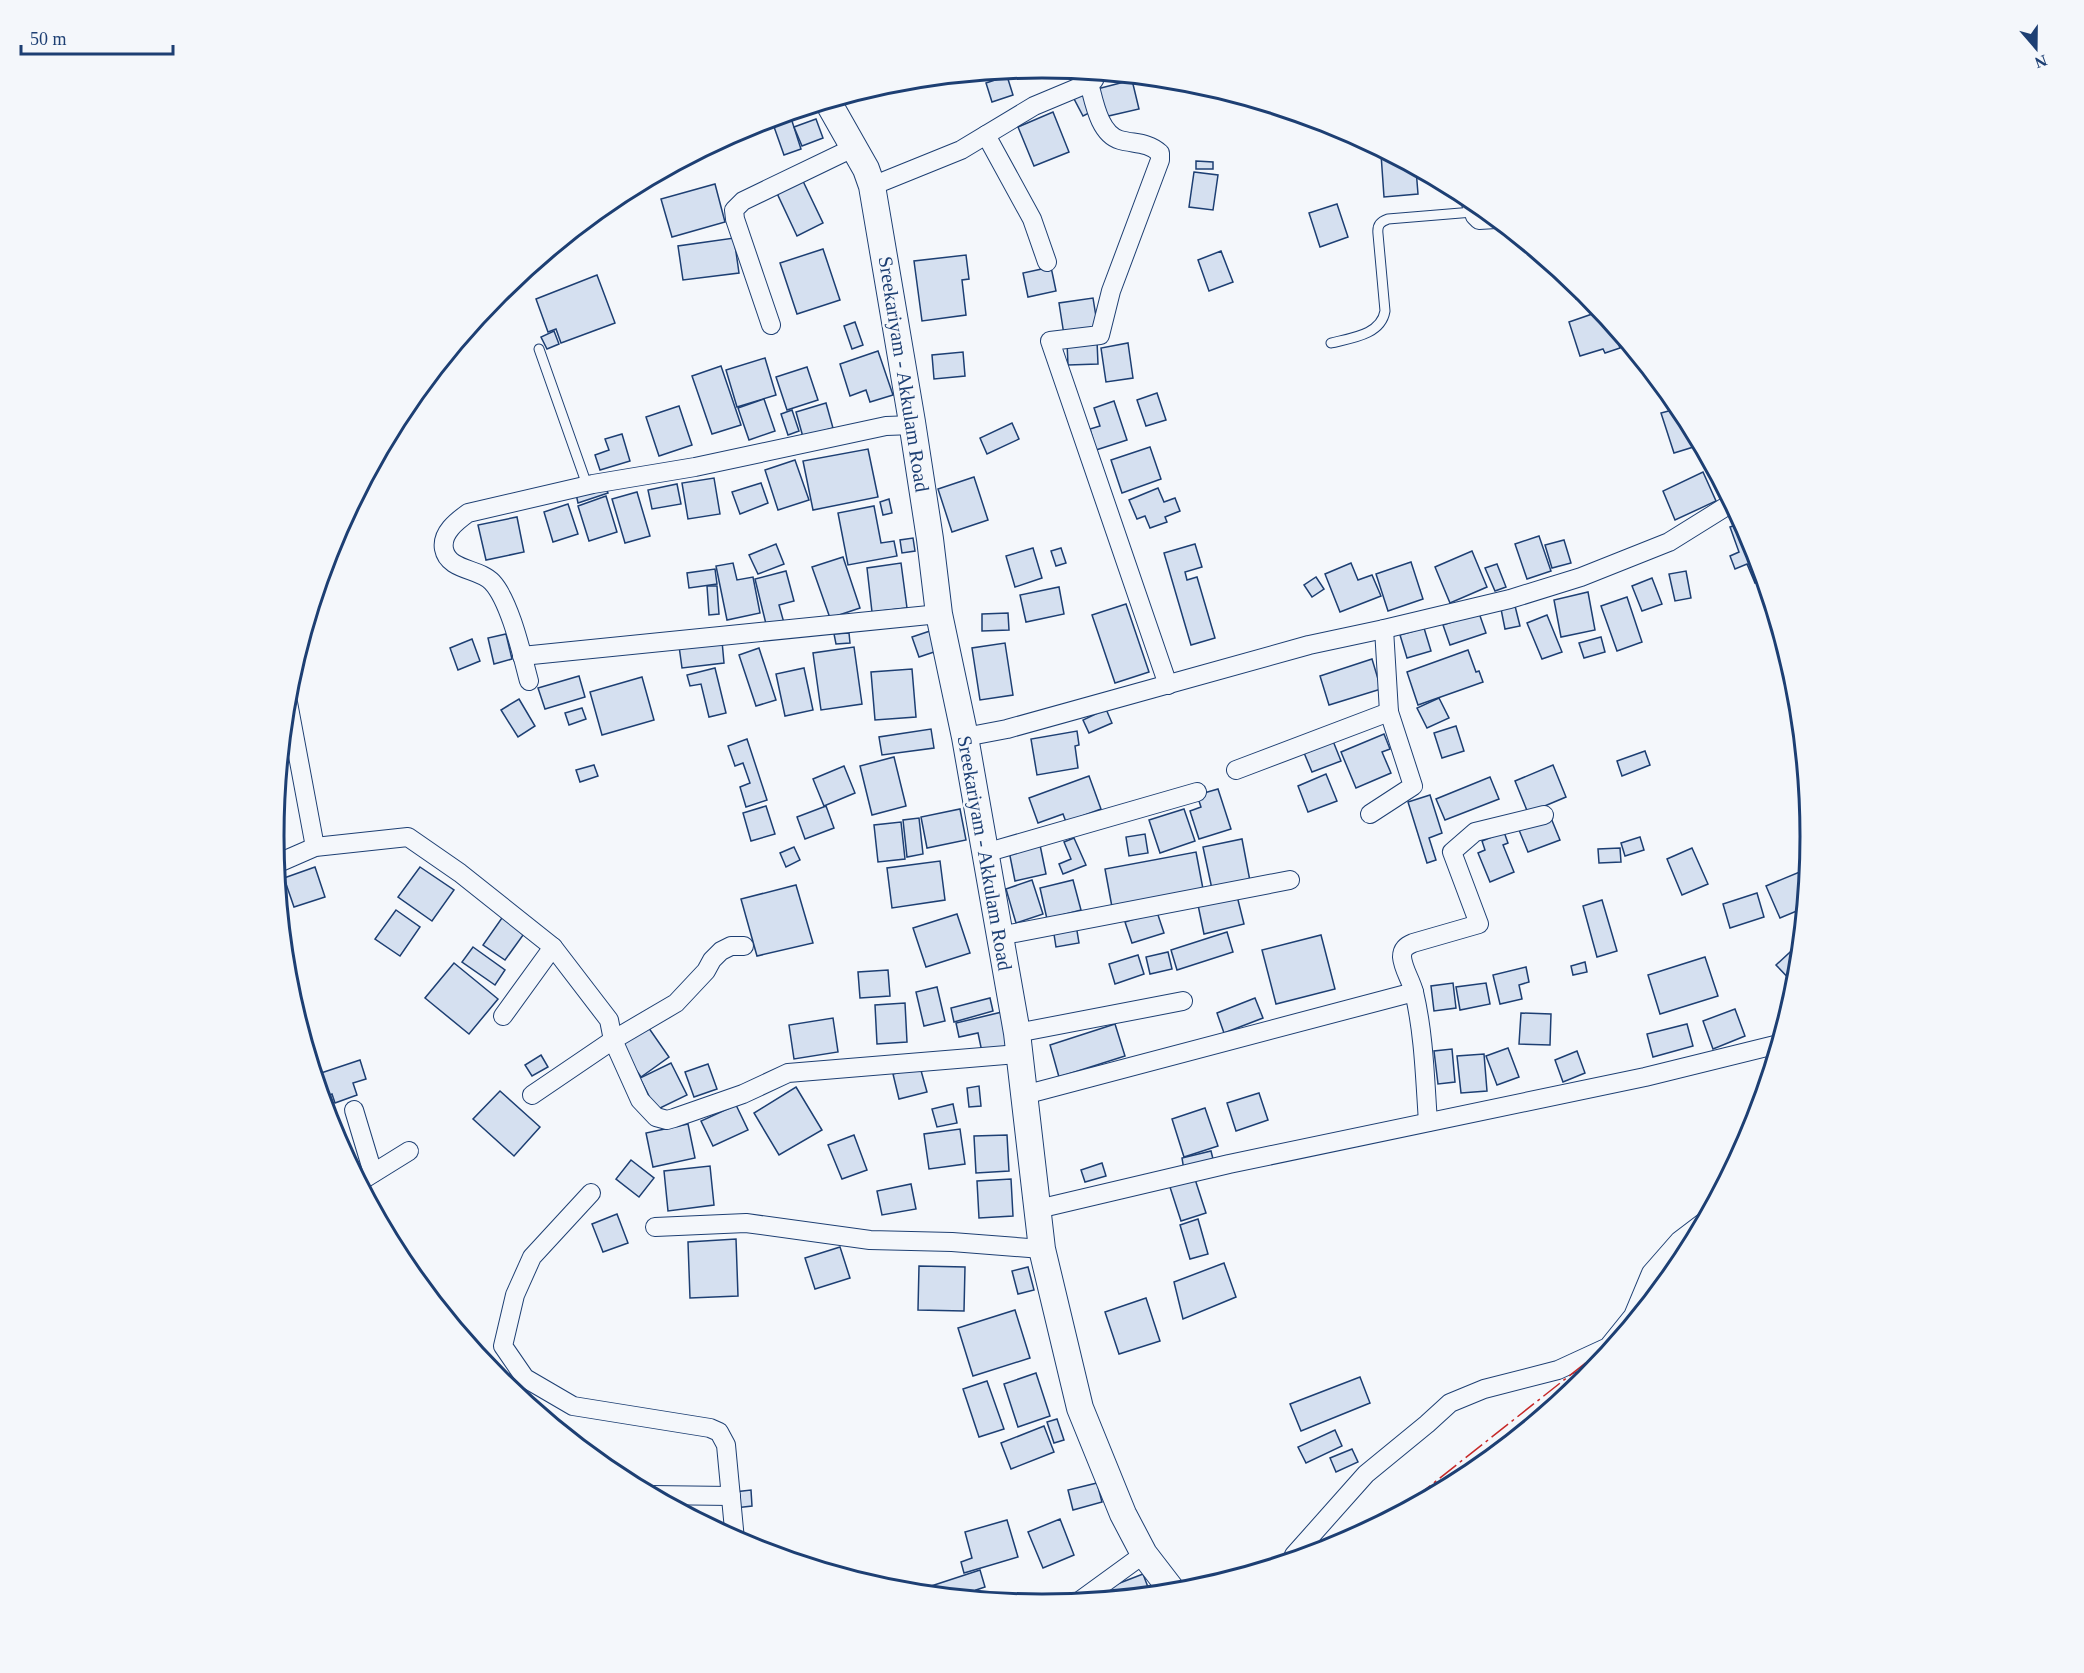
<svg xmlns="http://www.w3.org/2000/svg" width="2084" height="1673" font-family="'Times New Roman',serif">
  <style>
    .building { fill: #d5e0f0; stroke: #1d3f73; stroke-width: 1.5 }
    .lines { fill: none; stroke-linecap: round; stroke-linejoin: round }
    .lane-casing { stroke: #1d3f73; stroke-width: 11 }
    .street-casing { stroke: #1d3f73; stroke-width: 20 }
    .secondary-casing { stroke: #1d3f73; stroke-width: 28 }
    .lane { stroke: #f4f7fb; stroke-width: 9 }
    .street { stroke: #f4f7fb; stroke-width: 18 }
    .secondary { stroke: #f4f7fb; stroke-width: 26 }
    .power { stroke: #c62828; stroke-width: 1.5; stroke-dasharray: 21 4.5 3 4.5; stroke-linecap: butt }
    .labels { text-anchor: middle; stroke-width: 4.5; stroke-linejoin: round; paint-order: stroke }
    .street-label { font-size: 20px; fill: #1d3f73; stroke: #f4f7fb }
    .rim { fill: none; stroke: #1d3f73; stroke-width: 3 }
  </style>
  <rect width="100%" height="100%" fill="#f4f7fb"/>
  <!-- building -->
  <g class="building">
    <path d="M1007,76l6,19 -21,7 -6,-19z"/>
    <path d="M1132,80l7,29 -35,8 -7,-28z"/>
    <path d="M1082,88l11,23 -10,5 -12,-23z"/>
    <path d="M1053,112l16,40 -35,14 -16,-39z"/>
    <path d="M791,118l10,31 -17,6 -11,-31z"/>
    <path d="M816,119l7,19 -21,8 -8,-19z"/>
    <path d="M1381,154h7l28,15 2,25 -34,3z"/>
    <path d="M1196,161l17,1v7h-17z"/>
    <path d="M1194,172l24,3 -5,35 -24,-3z"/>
    <path d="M801,177l22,46 -26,13 -22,-47z"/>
    <path d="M715,184l10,38 -53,15 -11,-38z"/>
    <path d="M1337,204l11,33 -28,10 -11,-34z"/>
    <path d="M734,238l5,35 -56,7 -5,-34z"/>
    <path d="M823,249l17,51 -43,14 -17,-51z"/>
    <path d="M1221,251l12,31 -24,9 -11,-31z"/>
    <path d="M966,255l3,24 -7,1 4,35 -44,6 -8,-60z"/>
    <path d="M1051,267l5,24 -28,6 -5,-24z"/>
    <path d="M597,275l18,48 -54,20 -5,-14 -8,3 -12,-33z"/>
    <path d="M1579,287l7,6 4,4 -14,2 -2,-11z"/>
    <path d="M1093,298l5,31 -34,6 -5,-32z"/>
    <path d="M1601,311l12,15 7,22 -15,5 -2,-4 -23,7 -11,-34z"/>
    <path d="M855,322l8,23 -11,4 -8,-23z"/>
    <path d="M554,331l5,13 -12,5 -6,-12z"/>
    <path d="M1097,341l1,23 -30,1 -1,-23z"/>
    <path d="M1128,343l5,35 -27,4 -5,-34z"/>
    <path d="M878,351l15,44 -23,7 -4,-12 -16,6 -10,-32z"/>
    <path d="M963,352l2,24 -31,3 -2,-24z"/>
    <path d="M765,358l11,37 -39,12 -11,-37z"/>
    <path d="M721,366l20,59 -29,9 -20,-58z"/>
    <path d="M807,367l11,33 -31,10 -11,-33z"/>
    <path d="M1157,393l9,27 -20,6 -9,-26z"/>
    <path d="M764,399l11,32 -26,9 -11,-32z"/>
    <path d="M1114,401l13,39 -31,10 -6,-21 10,-3 -6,-18z"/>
    <path d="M826,403l7,25 -30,9 -7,-25z"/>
    <path d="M679,406l13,39 -33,11 -13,-39z"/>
    <path d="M1680,408l20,37 -26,8 -13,-40z"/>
    <path d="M792,410l7,21 -11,4 -7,-21z"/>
    <path d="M1012,423l7,16 -32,15 -7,-16z"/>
    <path d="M622,434l8,27 -30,9 -5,-15 14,-5 -4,-11z"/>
    <path d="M1150,447l11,32 -39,14 -11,-33z"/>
    <path d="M868,449l10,48 -65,13 -10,-49z"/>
    <path d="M795,460l14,40 -31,10 -13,-40z"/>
    <path d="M1703,472l13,29 -41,19 -12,-29z"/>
    <path d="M974,477l14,43 -36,12 -14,-43z"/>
    <path d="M714,478l6,36 -32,5 -6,-36z"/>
    <path d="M761,483l7,20 -28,11 -8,-22z"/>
    <path d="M677,484l4,20 -29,5 -4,-19z"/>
    <path d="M605,485l3,8 -30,10 -2,-9z"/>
    <path d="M1158,488l6,14 11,-4 5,13 -15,6 2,5 -17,6 -5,-12 -8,3 -8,-19z"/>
    <path d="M637,492l13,44 -25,7 -13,-44z"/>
    <path d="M606,496l11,36 -28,9 -11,-35z"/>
    <path d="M889,499l3,14 -9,2 -3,-13z"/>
    <path d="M568,504l10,30 -25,8 -9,-30z"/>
    <path d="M874,506l7,37 13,-2 3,15 -49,9 -10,-52z"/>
    <path d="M517,517l7,35 -38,8 -8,-35z"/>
    <path d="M1742,523l11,20 11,37 -9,3 -8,-19 -12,5 -5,-13 9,-4 -9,-25z"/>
    <path d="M1539,536l12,35 -24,8 -12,-35z"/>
    <path d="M913,538l2,13 -13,2 -2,-13z"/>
    <path d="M1564,540l7,23 -19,5 -7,-23z"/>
    <path d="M776,544l8,20 -26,10 -9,-19z"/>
    <path d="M1195,544l7,23 -17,5 2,8 10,-3 18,61 -24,7 -27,-92z"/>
    <path d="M1033,548l9,30 -27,9 -9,-31z"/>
    <path d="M1061,548l5,15 -10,3 -5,-15z"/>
    <path d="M1472,551l15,36 -37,16 -15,-36z"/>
    <path d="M843,557l17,51 -30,10 -18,-51z"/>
    <path d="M1411,562l12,37 -35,12 -12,-37z"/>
    <path d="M733,563l4,17 16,-3 7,36 -33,7 -11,-54z"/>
    <path d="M901,563l6,45 -35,4 -5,-44z"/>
    <path d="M1351,563l7,17 14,-5 9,21 -41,16 -15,-38z"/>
    <path d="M1497,564l9,23 -11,4 -10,-23z"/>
    <path d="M715,569l2,15 -28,4 -2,-15z"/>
    <path d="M786,571l8,30 -15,4 5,18 -17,5 -12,-49z"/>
    <path d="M1686,571l5,27 -16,3 -6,-27z"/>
    <path d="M1316,577l8,12 -12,8 -8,-12z"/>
    <path d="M1652,578l10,26 -20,7 -10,-25z"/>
    <path d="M707,586h10l2,28 -10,1z"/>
    <path d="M1059,587l5,27 -38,8 -6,-27z"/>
    <path d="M1588,592l7,38 -34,7 -7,-37z"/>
    <path d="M1627,597l15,45 -25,9 -16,-45z"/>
    <path d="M1126,604l23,68 -34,11 -23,-68z"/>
    <path d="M1515,606l5,20 -15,3 -4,-20z"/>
    <path d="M1008,613l1,17 -27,1v-17z"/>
    <path d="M1479,613l7,20 -36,12 -7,-20z"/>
    <path d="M1547,615l15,37 -20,7 -15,-36z"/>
    <path d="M1424,628l7,23 -24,7 -7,-23z"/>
    <path d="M930,631l7,20 -18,6 -7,-20z"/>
    <path d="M849,633l1,10 -14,1 -2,-10z"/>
    <path d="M506,634l6,25 -18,5 -6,-26z"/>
    <path d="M1601,637l4,15 -21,6 -5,-15z"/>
    <path d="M472,639l8,22 -22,9 -8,-22z"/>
    <path d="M722,641l2,22 -42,5 -3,-22z"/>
    <path d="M1005,643l8,52 -33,5 -8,-52z"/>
    <path d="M854,647l8,57 -41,6 -8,-57z"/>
    <path d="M759,648l17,52 -20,6 -17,-51z"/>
    <path d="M1468,650l8,22 3,-1 4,11 -65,23 -11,-33z"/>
    <path d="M1372,659l9,30 -52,16 -9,-29z"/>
    <path d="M715,668l11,45 -17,4 -8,-33 -11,2 -3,-11z"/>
    <path d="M804,668l9,42 -28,6 -9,-42z"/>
    <path d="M912,669l4,48 -41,3 -4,-48z"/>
    <path d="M579,676l6,21 -40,12 -7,-21z"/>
    <path d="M642,677l12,43 -52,15 -12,-43z"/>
    <path d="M1439,698l10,20 -22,10 -10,-20z"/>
    <path d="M519,699l16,27 -17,11 -17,-27z"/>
    <path d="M582,708l4,11 -17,6 -4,-12z"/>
    <path d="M1106,709l6,14 -23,10 -6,-13z"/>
    <path d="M1456,726l8,25 -22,7 -8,-25z"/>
    <path d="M931,729l3,19 -52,7 -3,-18z"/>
    <path d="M1077,731l2,14 -4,1 3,22 -41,7 -6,-36z"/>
    <path d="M1384,734l6,15 -8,3 9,21 -35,15 -15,-36z"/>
    <path d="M1331,736l10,25 -29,11 -10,-24z"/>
    <path d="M747,739l20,61 -21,7 -6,-20 10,-4 -7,-20 -8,3 -7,-20z"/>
    <path d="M1645,751l5,14 -28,11 -5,-15z"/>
    <path d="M894,757l12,49 -34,9 -12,-49z"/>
    <path d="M594,765l4,11 -18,6 -4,-12z"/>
    <path d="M1553,765l13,32 -38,16 -13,-32z"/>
    <path d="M844,766l11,27 -31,13 -11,-27z"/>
    <path d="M1326,774l11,27 -29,11 -10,-26z"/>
    <path d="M1089,776l12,33 -35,13 -3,-8 -25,9 -9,-25z"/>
    <path d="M1490,777l9,22 -54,21 -9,-21z"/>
    <path d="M1218,789l13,40 -32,10 -9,-28 11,-4 -4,-12z"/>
    <path d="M1430,795l12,38 -13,5 7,22 -9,3 -19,-61z"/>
    <path d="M766,806l9,28 -24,7 -8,-28z"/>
    <path d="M826,806l8,22 -29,11 -8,-22z"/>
    <path d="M960,809l6,31 -39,8 -6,-31z"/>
    <path d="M1184,809l11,32 -35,12 -11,-33z"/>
    <path d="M919,818l4,36 -16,3 -4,-37z"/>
    <path d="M1551,818l9,22 -32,12 -9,-22z"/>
    <path d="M901,822l4,37 -27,3 -4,-37z"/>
    <path d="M1504,832l4,11 -5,2 11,27 -24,10 -12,-29 7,-3 -3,-9z"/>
    <path d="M1145,834l3,19 -19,3 -3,-19z"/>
    <path d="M1640,837l4,13 -19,6 -4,-13z"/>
    <path d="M1074,838l12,27 -23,9 -4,-10 12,-5 -7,-17z"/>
    <path d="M1242,839l8,42 -38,8 -9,-42z"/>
    <path d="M1040,845l6,29 -31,7 -6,-30z"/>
    <path d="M794,847l6,13 -14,7 -6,-14z"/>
    <path d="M1620,848l1,14 -22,1 -1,-14z"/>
    <path d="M1692,848l16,36 -26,11 -15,-36z"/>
    <path d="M1196,852l7,37 -91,18 -7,-38z"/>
    <path d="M940,861l5,39 -53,8 -5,-40z"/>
    <path d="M315,867l10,30 -31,10 -10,-29z"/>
    <path d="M420,867l34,23 -22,31 -34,-24z"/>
    <path d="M1802,871l4,11 -2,26 -24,10 -14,-32z"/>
    <path d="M1032,880l11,34 -27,9 -10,-34z"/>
    <path d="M1073,880l8,30 -34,9 -7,-31z"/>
    <path d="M796,885l17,58 -56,13 -16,-57z"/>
    <path d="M1757,893l7,24 -34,11 -7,-24z"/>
    <path d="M1237,896l7,28 -40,10 -6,-29z"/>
    <path d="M1602,900l15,51 -20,6 -14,-51z"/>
    <path d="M396,910l24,17 -20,29 -25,-17z"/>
    <path d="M1157,912l7,21 -32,10 -7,-21z"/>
    <path d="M957,914l13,39 -44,14 -13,-39z"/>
    <path d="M504,915l22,16 -21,29 -22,-15z"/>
    <path d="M1076,925l3,18 -23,4 -3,-19z"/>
    <path d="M1227,932l6,20 -56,18 -6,-20z"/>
    <path d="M1321,935l14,54 -59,15 -14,-54z"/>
    <path d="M1801,942l-5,44 -20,-21z"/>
    <path d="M473,947l32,23 -10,15 -33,-23z"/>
    <path d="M1168,952l4,17 -22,5 -4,-17z"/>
    <path d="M1138,955l6,19 -29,10 -6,-20z"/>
    <path d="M1705,957l13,39 -58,18 -12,-39z"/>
    <path d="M1585,962l2,10 -14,3 -2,-9z"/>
    <path d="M454,963l44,36 -29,35 -44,-36z"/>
    <path d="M1526,967l3,15 -10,3 3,14 -22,5 -7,-29z"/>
    <path d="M888,970l2,26 -30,2 -2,-26z"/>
    <path d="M1453,983l3,25 -22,3 -3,-25z"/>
    <path d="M1486,983l4,21 -30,6 -4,-23z"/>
    <path d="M937,987l8,34 -21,5 -8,-34z"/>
    <path d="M990,998l3,13 -39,11 -3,-14z"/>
    <path d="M1255,998l8,20 -39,15 -7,-20z"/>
    <path d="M905,1003l2,39 -30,2 -2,-39z"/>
    <path d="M1735,1009l10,27 -32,13 -10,-28z"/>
    <path d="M1002,1012l8,33 -28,7 -4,-19 -19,4 -3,-14z"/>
    <path d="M1521,1013l30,1 -1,31 -31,-1z"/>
    <path d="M833,1018l5,34 -44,7 -5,-34z"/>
    <path d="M646,1024l23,33 -28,20 -23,-33z"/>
    <path d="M1115,1024l10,32 -66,21 -9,-32z"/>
    <path d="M1687,1024l6,22 -40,11 -6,-23z"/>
    <path d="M1508,1048l11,29 -22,8 -11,-29z"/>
    <path d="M1452,1049l3,33 -17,2 -4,-33z"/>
    <path d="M1577,1051l8,22 -22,9 -8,-22z"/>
    <path d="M1484,1054l3,37 -26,2 -4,-37z"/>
    <path d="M541,1055l7,12 -16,9 -7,-11z"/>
    <path d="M360,1060l6,19 -13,4 4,12 -22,8 -3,-9 -10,4 -7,-23z"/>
    <path d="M671,1063l16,32 -31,15 -16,-32z"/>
    <path d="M708,1064l9,25 -23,8 -9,-25z"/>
    <path d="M920,1067l7,25 -28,7 -6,-25z"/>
    <path d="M979,1086l2,20 -12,1 -2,-19z"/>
    <path d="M796,1087l26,43 -43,25 -25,-42z"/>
    <path d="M500,1091l40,36 -26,29 -41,-37z"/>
    <path d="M1259,1093l9,27 -32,11 -9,-28z"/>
    <path d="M953,1104l4,19 -20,4 -5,-18z"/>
    <path d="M736,1105l12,25 -35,16 -12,-25z"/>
    <path d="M1205,1108l13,38 -34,11 -12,-38z"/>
    <path d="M688,1124l7,34 -42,9 -7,-34z"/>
    <path d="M960,1129l5,35 -36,5 -5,-35z"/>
    <path d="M854,1135l13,35 -25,9 -14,-34z"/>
    <path d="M1007,1135l2,36 -33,2 -2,-37z"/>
    <path d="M1211,1151l3,12 -30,7 -2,-12z"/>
    <path d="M631,1160l23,18 -15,19 -23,-18z"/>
    <path d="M1102,1163l4,13 -21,6 -4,-12z"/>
    <path d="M710,1166l4,39 -46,6 -4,-40z"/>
    <path d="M1193,1173l13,40 -25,8 -13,-40z"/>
    <path d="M1011,1179l2,37 -34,2 -2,-37z"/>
    <path d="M911,1184l5,25 -34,6 -5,-24z"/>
    <path d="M367,1197l34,46 -7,5z"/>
    <path d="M617,1214l11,29 -25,9 -11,-28z"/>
    <path d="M1198,1219l10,35 -18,5 -10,-34z"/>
    <path d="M736,1239l2,57 -48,2 -2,-56z"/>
    <path d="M840,1247l10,31 -35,11 -10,-31z"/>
    <path d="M1224,1263l12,34 -53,22 -9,-37z"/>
    <path d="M919,1266l46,1 -1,44 -46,-1z"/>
    <path d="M1028,1267l6,23 -16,4 -6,-23z"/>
    <path d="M1146,1298l14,43 -41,13 -14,-42z"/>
    <path d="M1015,1310l15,48 -57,18 -15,-48z"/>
    <path d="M1036,1373l14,43 -32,11 -14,-43z"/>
    <path d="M1360,1377l10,26 -69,28 -11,-27z"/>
    <path d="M987,1381l17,48 -25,8 -16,-48z"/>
    <path d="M1057,1419l7,21 -10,3 -7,-21z"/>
    <path d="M1044,1426l10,26 -43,17 -10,-26z"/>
    <path d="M1335,1430l7,16 -36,17 -8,-16z"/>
    <path d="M1352,1449l6,13 -22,10 -6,-14z"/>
    <path d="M1097,1483l5,19 -29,8 -5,-20z"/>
    <path d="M751,1490l1,16 -17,2 -1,-16z"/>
    <path d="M1060,1519l14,36 -31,13 -15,-36z"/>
    <path d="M1007,1520l11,37 -54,16 -3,-11 11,-4 -7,-26z"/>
    <path d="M980,1570l5,17 -9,3 4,9 -53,-5 -2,-6z"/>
    <path d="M1143,1574l8,21 -54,5 -3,-7z"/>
    <path d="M1034,1596l3,9 -25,-2z"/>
  </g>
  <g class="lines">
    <!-- lane casing -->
    <g class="lane-casing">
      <g id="lane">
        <path d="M1147,78l31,5"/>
        <path d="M1331,343c20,-5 50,-8 54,-32l-7,-77c-1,-9 2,-12 10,-15l85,-7"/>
        <path d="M539,349l48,136"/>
      </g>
    </g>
    <!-- street casing -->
    <g class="street-casing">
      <g id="street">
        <path d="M1089,83c5,18 10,51 31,57 15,4 28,2 40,13v7l-49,131 -11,44 -50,6 118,344"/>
        <path d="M986,135l46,84 15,43"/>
        <path d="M872,186l89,-36 73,-44 55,-23 5,-3 3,-7"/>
        <path d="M1469,197l6,19 4,4 17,-1"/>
        <path d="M771,325l-36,-106 -1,-9 9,-9 110,-53"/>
        <path d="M522,656l417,-42"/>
        <path d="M529,681c-7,-26 -19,-80 -37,-99 -13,-14 -44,-11 -48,-33 -3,-16 13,-28 24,-36l125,-29 102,-17 191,-41 27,-1"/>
        <path d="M287,697l28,150"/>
        <path d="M965,737l42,-8 302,-84 75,-16 126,-30 71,-22 88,-35 61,-38 2,1"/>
        <path d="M1236,770l153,-58"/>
        <path d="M1370,814l43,-28 -24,-74 -5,-83"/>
        <path d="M985,853l212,-61"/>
        <path d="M276,864l39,-17 93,-10 52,36 93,74 56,73 4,20 27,60 16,17 11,3 7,-2 69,-24 45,-21 231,-19"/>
        <path d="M999,936l291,-56"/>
        <path d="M503,1016l50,-69"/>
        <path d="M1017,1033l166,-32"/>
        <path d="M532,1095l81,-55 63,-37 30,-32 6,-11 9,-9 10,-5h13"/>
        <path d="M1024,1095l390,-103"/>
        <path d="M354,1110l19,63"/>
        <path d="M1428,1122c-3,-42 -4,-88 -14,-130 -3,-12 -11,-23 -12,-35 0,-8 4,-11 11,-14l66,-19 -27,-72 23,-20 69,-17"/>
        <path d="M359,1182l50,-31"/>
        <path d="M591,1193l-59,64 -17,38 -12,51 22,32 48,28 137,22 9,4 7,13 9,95"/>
        <path d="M1038,1209l191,-45 416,-87 134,-33"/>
        <path d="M655,1227l91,-4 124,17 82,2 90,7"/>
        <path d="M650,1495l81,1"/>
        <path d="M1292,1560l2,-5 72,-81 61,-50 23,-21 34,-14 74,-19 50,-23 25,-31 18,-43 28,-32 25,-19"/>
        <path d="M1078,1602l66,-48"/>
      </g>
    </g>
    <!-- secondary casing -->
    <g class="secondary-casing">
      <path id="secondary" d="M828,102l38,67 6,17 40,236 18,117 9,75 26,123 52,296 25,216 38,159 43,106 21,40 30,39"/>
    </g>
    <!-- lane -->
    <use href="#lane" class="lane"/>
    <!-- street -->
    <use href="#street" class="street"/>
    <!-- secondary -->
    <use href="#secondary" class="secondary"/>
    <!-- power -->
    <path class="power" d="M1388,1519l238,-188"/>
  </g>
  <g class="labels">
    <!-- street labels -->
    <g class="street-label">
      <text transform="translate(904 374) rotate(81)" y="7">Sreekariyam - Akkulam Road</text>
      <text transform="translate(985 853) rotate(80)" y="7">Sreekariyam - Akkulam Road</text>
    </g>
  </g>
  <!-- crop -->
  <path d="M0 0H2084V1673H0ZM284 836a758 758 0 1 1 1516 0a758 758 0 1 1-1516 0Z" fill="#f4f7fb" fill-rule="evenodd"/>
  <path class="rim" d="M284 836a758 758 0 1 1 1516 0a758 758 0 1 1-1516 0Z"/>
  <!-- north arrow -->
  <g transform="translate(2036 48) rotate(160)" stroke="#f4f7fb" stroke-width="4.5" paint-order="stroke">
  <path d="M0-4.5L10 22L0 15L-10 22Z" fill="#1d3f73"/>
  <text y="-9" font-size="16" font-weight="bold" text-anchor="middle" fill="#1d3f73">N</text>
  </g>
  <!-- scale -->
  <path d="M21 45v9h152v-9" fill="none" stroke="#1d3f73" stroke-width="3"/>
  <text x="30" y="45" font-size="18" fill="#1d3f73" stroke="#f4f7fb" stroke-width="4.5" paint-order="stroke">50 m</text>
</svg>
